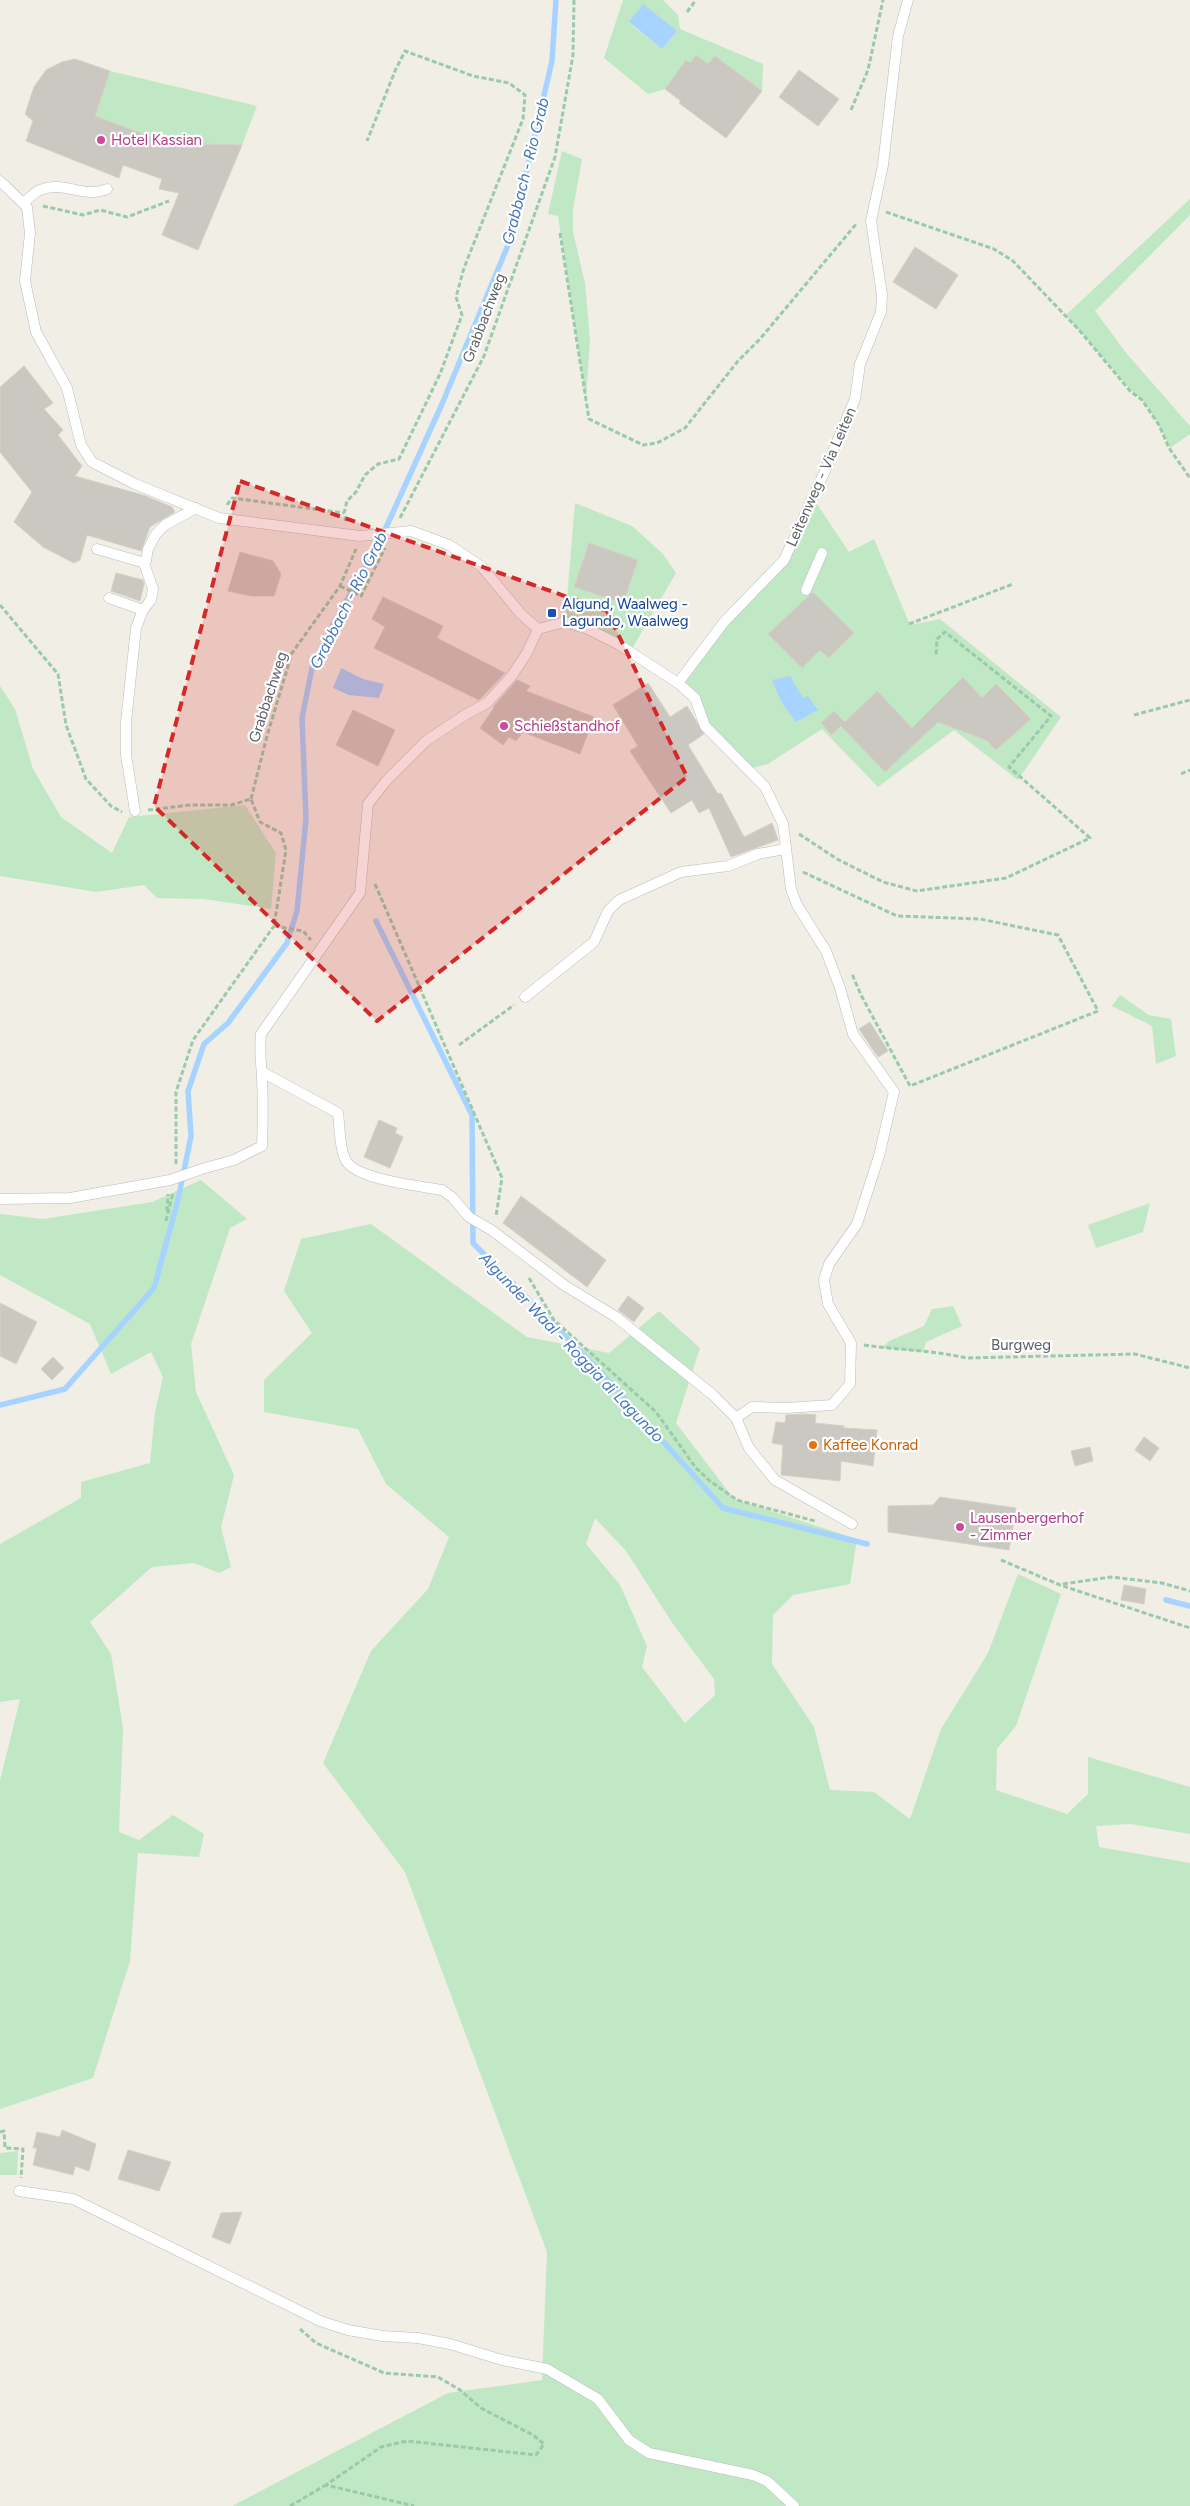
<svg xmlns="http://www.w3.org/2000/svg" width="1190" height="2506" font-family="Figtree,sans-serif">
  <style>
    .green { fill: #c1e8c4; fill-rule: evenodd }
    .water { fill: #a6d3ff }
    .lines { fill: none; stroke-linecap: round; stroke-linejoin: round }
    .stream { stroke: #a6d3ff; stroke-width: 5.5 }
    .building { fill: #cbc8c2; stroke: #d5d1c3 }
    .service-casing { stroke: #b8bbc0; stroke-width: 11 }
    .path { stroke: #9ac9ab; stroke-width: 3; stroke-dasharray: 5 2.5; stroke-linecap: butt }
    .service { stroke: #fff; stroke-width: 10 }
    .service-bridge-casing { stroke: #b8bbc0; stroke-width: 11; stroke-linecap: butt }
    .service-bridge { stroke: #fff; stroke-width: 10 }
    .marked { fill: #d62828; fill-opacity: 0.2; stroke: #d62828; stroke-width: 4; stroke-dasharray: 10 6; stroke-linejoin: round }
    .hotel-dot { fill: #d1479c; stroke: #fff; stroke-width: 2 }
    .transit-dot { fill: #1a4fb4; stroke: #fff; stroke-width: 2 }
    .food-dot { fill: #e8710a; stroke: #fff; stroke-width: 2 }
    .labels { text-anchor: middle; stroke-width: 4.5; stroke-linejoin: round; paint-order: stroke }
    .hotel-label { font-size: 15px; fill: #b23c85; stroke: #fff; text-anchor: start }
    .street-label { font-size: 15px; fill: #5d6166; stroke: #fff }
    .transit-label { font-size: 15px; fill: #164399; stroke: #fff; text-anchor: start }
    .food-label { font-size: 15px; fill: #c56008; stroke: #fff; text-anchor: start }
    .water-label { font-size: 16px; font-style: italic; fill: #4176be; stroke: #fff }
  </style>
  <rect width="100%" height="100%" fill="#f0eee5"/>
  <!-- green -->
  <g class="green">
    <path d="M623,0h40l15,15 2,14 83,35 -1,27 -47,-35 -7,8 -12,-9 -6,8 -4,-2 -21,28 -17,5 -44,-36zM629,23l48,8 -15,18z"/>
    <path d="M110,71l147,35 -15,39 -75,-2 -72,-27z"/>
    <path d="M562,151l20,8 -9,51v22l12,51 5,57 -4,59 -28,-183 -10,-2z"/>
    <path d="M1190,199v16l-95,96 32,43 63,72v8l-20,14c-10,-22 -20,-43 -39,-58l-65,-75z"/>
    <path d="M813,498l36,54 25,-13 36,86 30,-6 121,98 -43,63 -64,-50 -76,57 -56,-58 -54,35 -19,5 -29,-26 -25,-45 -17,-15 106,-123z"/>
    <path d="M575,503l57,23 31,28 13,19 -46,79 -65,-30z"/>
    <path d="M0,686l15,23 18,60 28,48 51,36 17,-36 116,-12 31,48 -5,56 -67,-10 -47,-1 -13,-13 -48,7 -96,-16z"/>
    <path d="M1120,995l29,20 22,4 5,37 -20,8 -4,-38 -40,-20z"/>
    <path d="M201,1180l46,39 -17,9 -39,116 5,48 38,83 -13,52 10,40 -12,6 -25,-10 -42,4 -62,55 21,32 12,74 -4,104 20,8 34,-25 31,19 -5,23 -61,-4 -8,108 -37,117 -93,31v-328l20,-82 -20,3v-158l81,-46v-16l69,-19 5,-51 8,-35 -12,-25 -40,22 -21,-50 -90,-49v-61l43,5 109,-17z"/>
    <path d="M1150,1203l-7,29 -47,16 -8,-23z"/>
    <path d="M371,1224l156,113 82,16 50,-42 41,37 -24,75 58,76 123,40 -7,45 -57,11 -20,20 -1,49 42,63 16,63 44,2 36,27 31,-90 47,-76 30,-79 43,20 -45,132 -19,23 -1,41 71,24 21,-20v-37l102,30v47l-59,-10 -35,2 3,21 91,16v643h-958l216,-113 94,-13 5,-128 -142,-380 -82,-109 48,-112 57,-62 21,-52 -63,-53 -28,-55 -94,-17v-32l48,-47 -28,-42 17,-52zM595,1518l31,33 47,73 41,55 1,16 -30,28 -43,-56 5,-21 -27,-61 -34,-41z"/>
    <path d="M953,1306l9,20 -36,16 -3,10 -41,-4 7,-7 35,-15 8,-17z"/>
    <path d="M18,2151l-1,24h-17v-22z"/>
  </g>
  <!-- water -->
  <g class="water">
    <path d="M643,4l34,27 -15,18 -33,-27z"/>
    <path d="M341,668l22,11 21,5 -5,14 -30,-3 -16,-7z"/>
    <path d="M790,676l13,22 5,-2 10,14 -22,12 -14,-19 -10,-23z"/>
  </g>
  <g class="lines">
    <!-- stream -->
    <g class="stream">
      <path d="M376,921l96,194 1,128 133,135 117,130 144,36"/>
      <path d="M0,1405l65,-16 89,-101 24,-88 13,-64 -3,-45 16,-47 24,-21 59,-80 10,-32 9,-92 -4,-101 10,-50 23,-47 44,-78 63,-139 69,-166 41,-177 4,-61"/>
      <path d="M1166,1600l24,6"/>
    </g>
  </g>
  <!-- building -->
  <g class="building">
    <path d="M696,55l12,9 7,-8 47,35 -36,47 -47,-35 2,-2 -16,-12 21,-29 4,3z"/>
    <path d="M75,59l35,12 -15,45 72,27 75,2 -44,105 -36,-15 17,-42 -20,-4 3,-10 -39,-14 -4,13 -93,-37 7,-20 -8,-7 9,-27 12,-17 16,-8z"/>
    <path d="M799,70l40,29 -21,27 -39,-29z"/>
    <path d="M915,247l43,28 -22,34 -43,-27z"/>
    <path d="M24,366l29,37 -9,6 19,21 -5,5 24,31 -7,10 71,20 26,11 3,5 -25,15 -9,24 -54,-16 -7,25 -6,3 -31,-16 -29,-25 18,-30 -32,-40v-65z"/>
    <path d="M589,543l49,17 -15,43 -49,-16z"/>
    <path d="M240,552l33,9 8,13 -7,22h-23l-23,-5z"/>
    <path d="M116,573l27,7 1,4 -4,17 -29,-10z"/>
    <path d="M813,592l41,41 -25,25 -9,-8 -18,18 -34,-34z"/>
    <path d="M383,597l60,29 -6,12 68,35 -26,27 -105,-52 11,-21 -13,-8z"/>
    <path d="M963,677l19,21 14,-14 35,35 -35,31 -10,-10 -48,-18 -53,50 -44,-46 -9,9 -11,-12 13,-12 11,11 32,-31 35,37z"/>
    <path d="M517,680l13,6 -4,5 68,26 -14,37 -57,-22 -7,9 -7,-4 -6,8 -23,-17 14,-20 -1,-1z"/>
    <path d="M648,683l22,34 17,-11 8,13 9,15 -16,11 30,49 3,-1 23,44 28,-14 6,17 -47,17 -22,-49 -10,5 -7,-13 -21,13 -41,-62 8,-5 -25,-41z"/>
    <path d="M353,710l42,20 -17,36 -42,-21z"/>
    <path d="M870,1022l18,29 -10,6 -19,-28z"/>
    <path d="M379,1120l18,8 -2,5 8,4 -13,31 -26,-11z"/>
    <path d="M521,1196l85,64 -19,27 -84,-64z"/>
    <path d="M628,1296l16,12 -10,14 -16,-12z"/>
    <path d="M0,1303l37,19 -21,42 -16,-8z"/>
    <path d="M53,1357l11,11 -12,12 -11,-11z"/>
    <path d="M805,1414l11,1 -1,8 29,3v2l33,2 -4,36 -32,-5 -1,20 -59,-6 2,-30 -11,-2 4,-21 9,1 1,-8z"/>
    <path d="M1144,1437l15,11 -9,13 -15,-11z"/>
    <path d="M1090,1447l3,14 -18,5 -4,-15z"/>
    <path d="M940,1497l76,11 -7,42 -121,-18v-26l45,-1z"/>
    <path d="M1124,1585l22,4 -2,15 -23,-4z"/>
    <path d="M62,2130l34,14 -7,27 -14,-5 -2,9 -40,-10 4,-17h-4l4,-16 23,5z"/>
    <path d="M128,2150l43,12 -12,29 -41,-12z"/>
    <path d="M242,2212l-12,32 -18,-7 9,-24z"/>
  </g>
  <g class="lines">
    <!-- service casing -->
    <g class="service-casing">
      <g id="service">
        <path d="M0,181l27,26 3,26 -5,48 11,51 31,56 14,57 11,17 43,22 84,34 141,18"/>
        <path d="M24,202c5,-3 10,-10 16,-12 24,-10 44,9 67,-1"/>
        <path d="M402,532l9,-1 38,14 33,22 39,47 17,15"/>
        <path d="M97,549l48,14"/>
        <path d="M806,590l16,-37"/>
        <path d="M109,598l34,12"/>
        <path d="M538,629l27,-7 23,7 30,15 60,39 17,15 10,28 60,61 18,37 8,65 6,16 29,46 14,37 13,46 41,58 -15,64 -22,68 -28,40 -5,16 4,24 23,39 -1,41 -18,21 -46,3 -34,-1 -16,11 13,30 26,32 77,44"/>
        <path d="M678,683l46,-61 60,-62 40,-87 31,-74 5,-35 21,-52 1,-17 -11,-74 12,-56 15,-129 10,-36"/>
        <path d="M135,811l-9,-56v-33l10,-94 7,-18 8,-10 2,-11 -8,-23 3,-17 8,-15 9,-9 31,-17"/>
        <path d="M525,997l69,-55 14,-31 11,-11 62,-28 47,-6 30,-12 27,-5"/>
        <path d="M262,1072l76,41c2,14 1,33 7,46 9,21 76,27 97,31l10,7 17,20 24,14 71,54 52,32 97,78 23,23"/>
        <path d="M205,1168l29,-8 28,-14c1,-24 1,-47 0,-70 -1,-16 -3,-25 -1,-42l99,-141 8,-89 18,-23 40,-40 39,-26 22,-12 24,-26 16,-24 11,-24"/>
        <path d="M0,1199l70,-1 100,-18"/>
        <path d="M19,2191l54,8 247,122 28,9 34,6 36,2 32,6 52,16 45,9 51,30 31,41 20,13 104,22 14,6 27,25"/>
      </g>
    </g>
    <!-- path -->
    <g class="path">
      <path d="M687,12l9,-12"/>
      <path d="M851,110l17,-40 15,-70"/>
      <path d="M43,206l40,9 17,-5 27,7 42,-16"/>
      <path d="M886,212l108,37 19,12 67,70 50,60 12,9 17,25 10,23 21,30"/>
      <path d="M560,233l29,186 54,26 14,-2 28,-15 53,-67 22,-22 97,-116"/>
      <path d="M227,505l5,-7 112,15"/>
      <path d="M400,518l84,-162 71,-199 18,-102 1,-55"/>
      <path d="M346,521l-2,-8 3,-12 9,-9 9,-17 13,-11 21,-5 41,-85 22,-59 -6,-18 8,-29 59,-149 2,-24 -16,-12 -36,-7 -68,-25 -10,20 -28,70"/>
      <path d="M340,586l21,10 24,-48"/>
      <path d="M0,605l58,69 8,51 20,54 25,27 11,6"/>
      <path d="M909,624l104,-40"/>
      <path d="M1134,715l56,-15"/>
      <path d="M1181,774l9,-4"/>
      <path d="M251,799l16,-63 25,-83 48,-67 16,-37"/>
      <path d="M148,810l42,-5h41l20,-6 9,23 21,11 5,17 -12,76 29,5 8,9"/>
      <path d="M799,834l38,25 46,23 34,9 89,-13 84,-40 -81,-71 42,-51 -106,-84 -8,7 -1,16"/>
      <path d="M803,872l94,44 83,3 78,16 40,76 -188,75 -49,-91 -9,-21"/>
      <path d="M375,884l127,294 -6,38"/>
      <path d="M459,1045l55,-40"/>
      <path d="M176,1164v-72l17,-52 81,-114"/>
      <path d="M167,1211l1,-17"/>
      <path d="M166,1221l7,-28"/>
      <path d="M529,1278l25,42 102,92 40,56 14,13 27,19 78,21"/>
      <path d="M864,1345c34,5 68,5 102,13l169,-4 55,14"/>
      <path d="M1001,1560l59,25 130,43"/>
      <path d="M1063,1584l48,-7 51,6 28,8"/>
      <path d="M0,2132l4,-1 1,17 18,1 -2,29"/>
      <path d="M300,2329l16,14 68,30 54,4 22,13 21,18 52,27 11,9 -8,11 -129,-14 -26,6 -55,38 88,21"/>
      <path d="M290,2506l36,-21"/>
    </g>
    <!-- service -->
    <use href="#service" class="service"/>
    <!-- service-bridge casing -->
    <g class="service-bridge-casing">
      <g id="service-bridge">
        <path d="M360,536l42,-4"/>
        <path d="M170,1180l35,-12"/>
      </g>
    </g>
    <!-- service-bridge -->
    <use href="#service-bridge" class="service-bridge"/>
  </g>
  <!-- marked area -->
  <path class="marked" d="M240,481l367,130 80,166 -310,244 -223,-215z"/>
  <!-- markers -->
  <g class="hotel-dot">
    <circle cx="101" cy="140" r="5"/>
    <circle cx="504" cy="726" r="5"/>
    <circle cx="960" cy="1527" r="5"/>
  </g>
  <rect class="transit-dot" x="547" y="608" width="10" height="10" rx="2.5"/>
  <circle class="food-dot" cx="813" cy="1445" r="5"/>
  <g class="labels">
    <!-- hotel labels -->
    <g class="hotel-label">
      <text x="111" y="145">Hotel Kassian</text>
      <text x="514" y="731">Schießstandhof</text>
      <text x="970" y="1523">Lausenbergerhof<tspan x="970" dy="17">- Zimmer</tspan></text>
    </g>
    <!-- street labels -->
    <g class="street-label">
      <text transform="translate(484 318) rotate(-69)" y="5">Grabbachweg</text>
      <text transform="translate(821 477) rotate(-66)" y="5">Leitenweg - Via Leiten</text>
      <text transform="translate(268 697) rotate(-72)" y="5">Grabbachweg</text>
      <text x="1021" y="1350">Burgweg</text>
    </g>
    <!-- transit labels -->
    <g class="transit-label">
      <text x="562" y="609">Algund, Waalweg -<tspan x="562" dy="17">Lagundo, Waalweg</tspan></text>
    </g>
    <!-- food labels -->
    <g class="food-label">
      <text x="823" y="1450">Kaffee Konrad</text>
    </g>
    <!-- water labels -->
    <g class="water-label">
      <text transform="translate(525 171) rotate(-76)" y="6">Grabbach - Rio Grab</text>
      <text transform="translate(348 600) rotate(-63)" y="6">Grabbach - Rio Grab</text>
      <text transform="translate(572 1347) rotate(46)" y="6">Algunder Waal - Roggia di Lagundo</text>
    </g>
  </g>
</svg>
